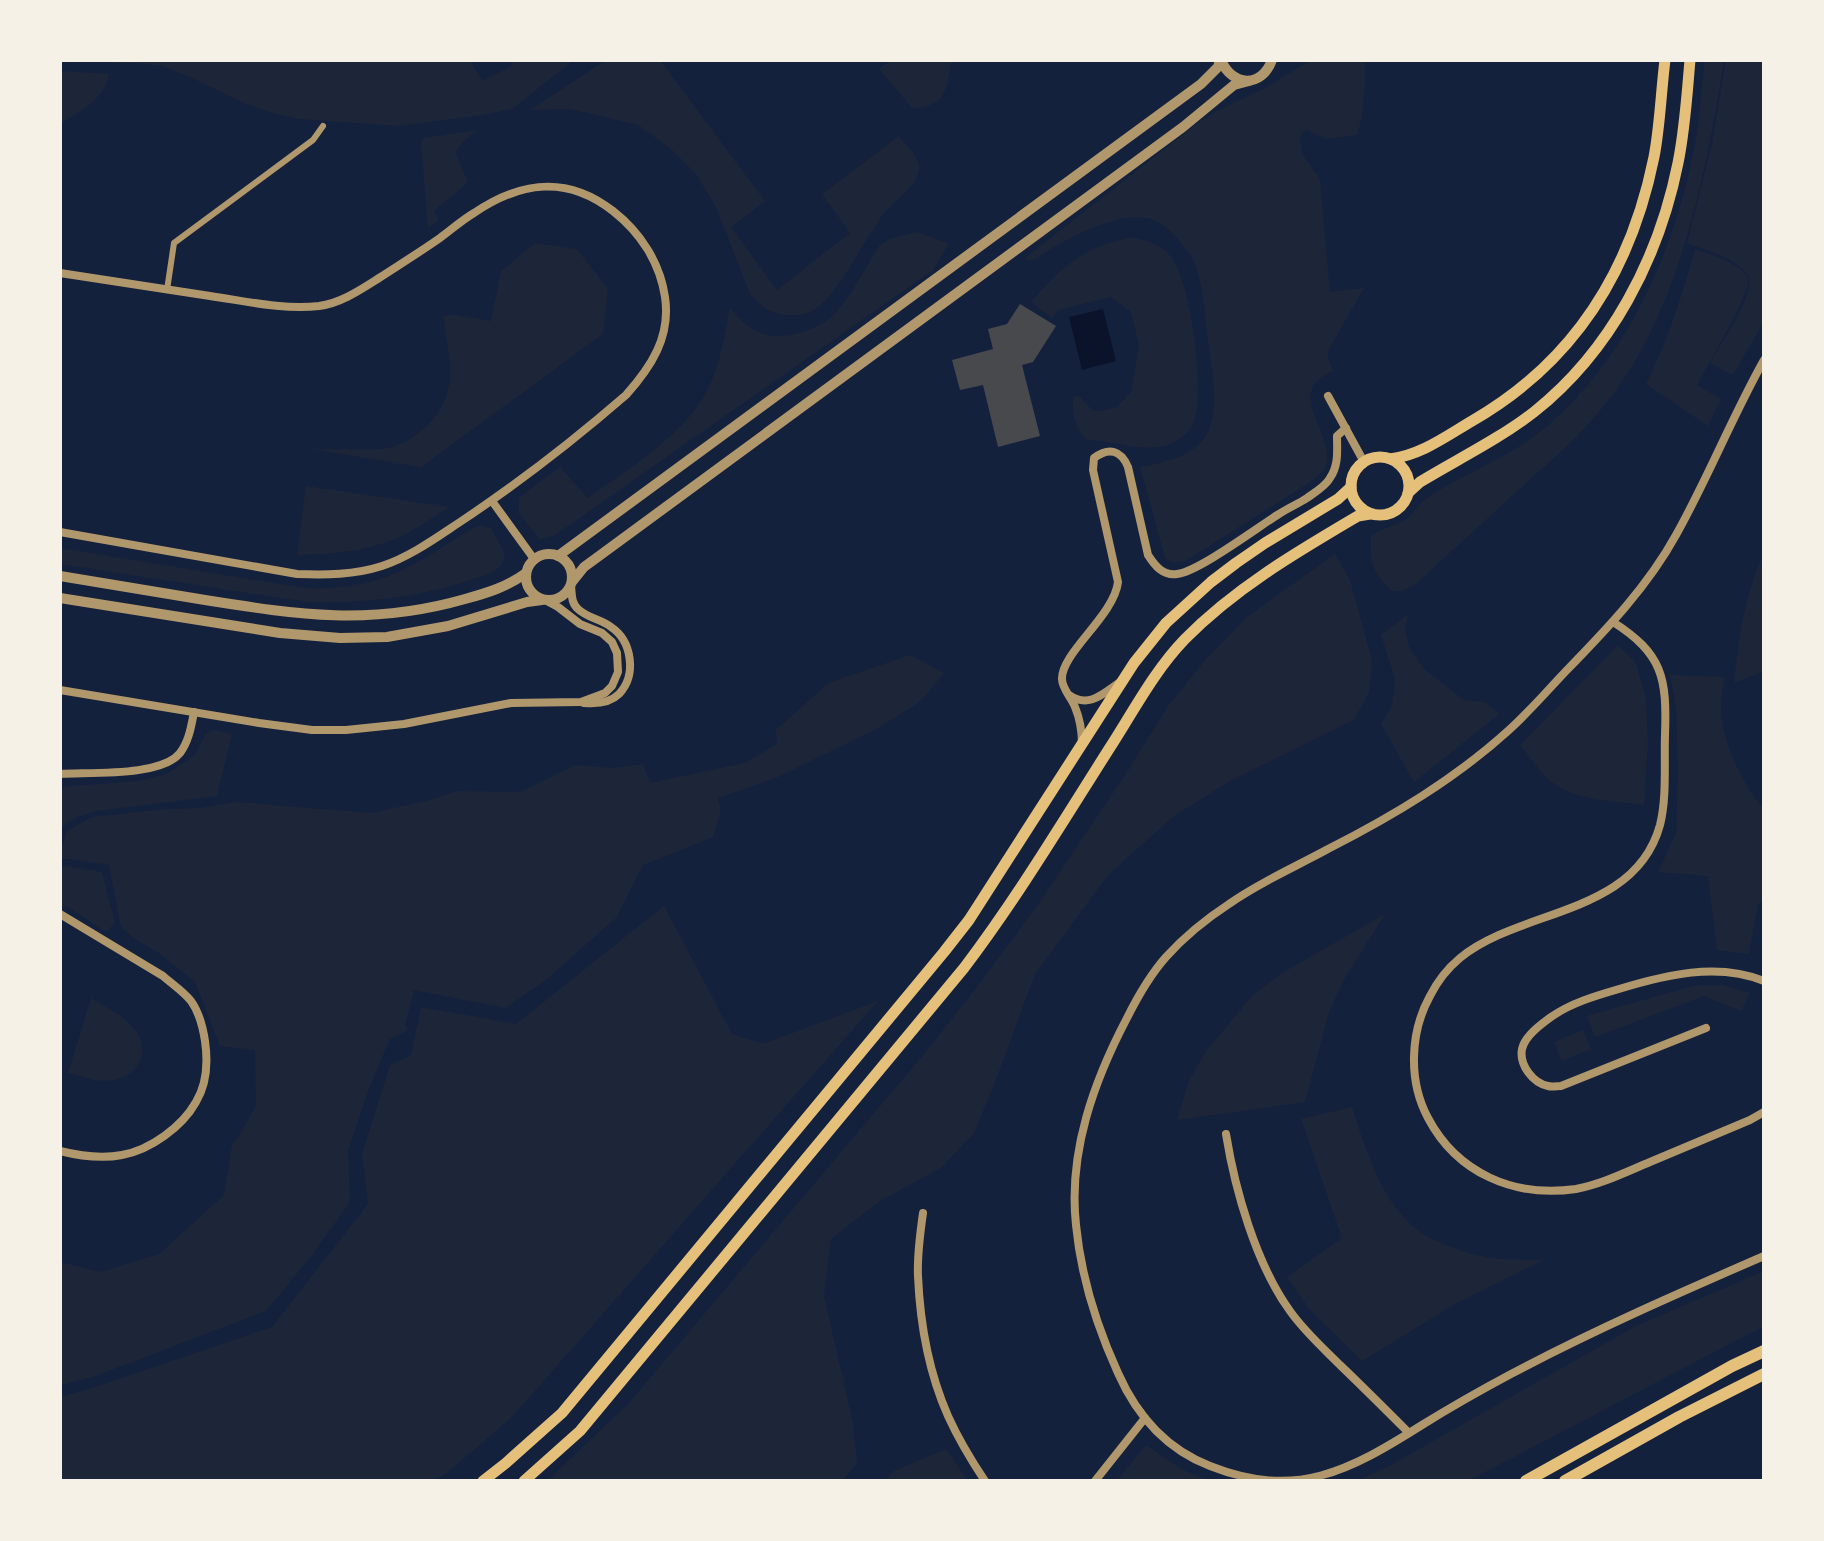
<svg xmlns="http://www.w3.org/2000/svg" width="1824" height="1541" font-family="'IBM Plex Serif',serif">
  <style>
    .green { fill: #1d2539 }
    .water { fill: #0b132b }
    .building { fill: #48494c }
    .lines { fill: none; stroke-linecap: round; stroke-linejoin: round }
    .pedestrian { stroke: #b1986c; stroke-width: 6 }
    .minor { stroke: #b1986c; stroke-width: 8 }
    .tertiary { stroke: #b1986c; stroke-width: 10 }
    .secondary { stroke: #e5c07b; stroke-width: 11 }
    .primary { stroke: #e5c07b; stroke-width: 12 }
  </style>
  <rect width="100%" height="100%" fill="#14213d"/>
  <!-- green -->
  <g class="green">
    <path d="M60,60h410l12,21 28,-14 4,-7h60l-62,49 -31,6 -81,11 -101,-7 -26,-6 -27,-9 -54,-26 -29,-12 -28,-3 -75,-1z"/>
    <path d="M606,60h54l105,141 -34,26 46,63 73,-57 -28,-39 77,-58c6,8 20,20 20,31 0,18 -18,28 -28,39 -6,5 -11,12 -15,19 -17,24 -38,69 -61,84 -7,6 -20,7 -29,6 -17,-2 -26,-9 -36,-21l-34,-87 -20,-33 -25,-25 -33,-24 -68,-16 -40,1z"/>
    <path d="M891,60h61c-6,30 -5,47 -40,48l-33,-39z"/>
    <path d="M1311,60h54c0,25 0,51 -8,75l-31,4 -19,-9 -5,2 -2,7 2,14 18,26 10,113 34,-4 -36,63v7l5,13c-53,22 6,64 -8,97 -4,7 -13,12 -19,17l-121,76 -14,1 -6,-4 -25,-91c23,-5 51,-9 65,-30 16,-24 7,-68 3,-96 -3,-23 -5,-63 -16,-83 -2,-5 -7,-10 -11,-15 -7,-9 -16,-18 -27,-23 -34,-13 -91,21 -119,39l-5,1 -5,-2 174,-136 18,-11 48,-23z"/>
    <path d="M1705,60h19c-18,114 -44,250 -117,342 -24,31 -53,56 -82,82 -36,33 -72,66 -108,99l-15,8h-10c-20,-19 -22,-28 -21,-55 10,-8 22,-9 32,-15 11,-6 16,-19 27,-25 35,-23 76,-37 110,-64 87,-71 134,-179 155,-288 5,-27 6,-56 10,-84z"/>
    <path d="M1726,60h38v261l-31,54 -23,-12c9,-16 49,-73 37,-89 -12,-17 -41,-23 -60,-31l25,-99z"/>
    <path d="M62,71l47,3c-5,27 -28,36 -49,50v-51z"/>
    <path d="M477,130l-12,10 -10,12 13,30 -34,29 5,9 -11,8 -7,-85 2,-5z"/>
    <path d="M917,232l32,12 -16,26 -379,266 -14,3 -21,-25v-16l41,-31 28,31c36,-26 90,-60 113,-97 18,-28 23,-62 29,-94 22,31 49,36 83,21 9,-4 19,-10 25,-18 16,-19 28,-43 41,-64l10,-7z"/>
    <path d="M1131,238c17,2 33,7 42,22 18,26 35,140 18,168 -4,6 -12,12 -19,15 -22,12 -60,-3 -85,-3 -11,-10 -17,-28 -13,-43l5,-1 14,15h10l14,-4 14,-15 8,-47 -8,-33 -20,-15 -53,13 -6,8 -21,-16c31,-35 52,-56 100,-64z"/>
    <path d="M535,243l42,6 31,40 -5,45 -182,133 -109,-18c23,0 47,1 70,0 14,-1 28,-9 39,-18 40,-33 29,-70 22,-115l14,-1 34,6 10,-50z"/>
    <path d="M1695,249c14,5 49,15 53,30 3,14 -42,89 -51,106l24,14 -13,27 -62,-42c22,-44 36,-88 49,-135z"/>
    <path d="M306,486l143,21c-17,11 -35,24 -54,32 -32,13 -65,15 -98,16z"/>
    <path d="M481,526l10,2 14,26c-1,3 -2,9 -4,11 -7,9 -18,11 -28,14 -54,19 -109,24 -166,23l-247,-38v-16l244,40c76,4 108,-22 169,-60z"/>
    <path d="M1764,553v118l-30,12c4,-44 11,-89 30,-130z"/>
    <path d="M1335,554l15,26 22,80 -3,32 -14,27 -123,61 -58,36 -66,59 -73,99 -38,103 -23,56 -32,34 -62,34 -49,38 -7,57 29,127 4,40 -12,15 -5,3h-293l81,-77 296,-350 56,-71 59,-80 88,-131 41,-66 38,-47 41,-42z"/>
    <path d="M1408,614l-3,17 5,19 15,20 39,30 21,2 14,12 -85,68 -33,-58 11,-19 3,-26 -14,-44z"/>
    <path d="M1618,645l18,18 10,36 2,43 -4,63c-29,-4 -67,-4 -91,-22 -13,-10 -23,-26 -33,-38z"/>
    <path d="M910,655l34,18 -18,22 -11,10 -37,23 -100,49 -60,21 3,12 -8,27 -70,28 -27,53 -69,61 -41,29 -92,-18 -9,35 3,5 -18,9 -20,47 -22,65 2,51 -41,57 -43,52 -173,66 -33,8v-123l41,10 58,-18 65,-59 8,-51 7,-8 17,-30 -1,-56 -35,-4 -25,-64 -36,-29 -24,-14 -14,-12 -12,-62 -49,-7v-6l7,-21 25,-14 76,-8 32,-1 37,-6 134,11 55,-12 32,-10 62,1 55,-27 36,3 32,-4 7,19 95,-20 32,-19 -1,-14 52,-47z"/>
    <path d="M1670,675l54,2c-1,11 -3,22 -3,33 0,29 23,78 43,99v92l-6,3 -9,50 -32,-4 -9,-74 -50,-4 18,-39 2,-61 -2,-66z"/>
    <path d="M214,730l18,4 -15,62 -120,15 -20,6 -17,11v-41l78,-6 29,-7 28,-19 10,-20z"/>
    <path d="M60,865l42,7 13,51 -9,9 -38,-25 -8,-2z"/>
    <path d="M664,906l68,128 31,10 115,-43 -366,416 -65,56 -14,8h-373v-84l32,-9 180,-61 96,-123 -6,-50 28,-89 21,-10 10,-48 95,17z"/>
    <path d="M1385,914l-39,62 -17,36 -24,90 -128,18 12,-40 18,-30 45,-54 30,-23z"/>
    <path d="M1723,985l27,8 -9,18 -37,-15 -109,41 -8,-21 106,-30z"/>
    <path d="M91,998c12,8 26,14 37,24 28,25 12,59 -24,59 -11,0 -25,-6 -36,-8z"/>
    <path d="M1583,1030l8,19 -29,12 -8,-19z"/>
    <path d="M1352,1107c14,42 27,90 62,120 16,14 46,24 67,29 20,5 42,3 62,4l-86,43 -95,58 -53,-52 -22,-32 55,-39 -41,-119z"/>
    <path d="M1764,1271v55l-269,141 -27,14h-111l34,-16 245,-139z"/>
    <path d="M1146,1445l35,24 29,12h-94z"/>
    <path d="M946,1449l22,32h-84l10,-10z"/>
  </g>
  <!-- water -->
  <path class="water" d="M1103,309l13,52 -34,9 -13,-53z"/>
  <!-- building -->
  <path class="building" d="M1020,304l36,22 -23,36 -11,3 18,71 -42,11 -15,-62 -23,5 -8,-30 41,-11 -5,-20 19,-5z"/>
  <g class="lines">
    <!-- pedestrian -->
    <path class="pedestrian" d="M167,290l7,-47 139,-103 10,-14"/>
    <!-- minor -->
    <g class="minor">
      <path d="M60,273c50,8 100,15 150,23 35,5 73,14 109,10 22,-3 41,-16 60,-28 20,-13 41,-26 61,-40 11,-8 22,-18 34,-25 47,-32 93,-38 139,-2 28,22 47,52 52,86 6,40 -14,70 -39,98 -53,46 -110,90 -169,129 -24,16 -48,33 -75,42 -28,9 -56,9 -85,8l-237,-42"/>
      <path d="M1764,360c-32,57 -56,118 -88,175 -28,51 -69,94 -110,136 -19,20 -37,41 -57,59 -54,49 -116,86 -181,119 -33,18 -68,33 -99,55 -23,15 -45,33 -63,53 -16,18 -28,39 -39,61 -33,63 -59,134 -51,207 5,51 21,102 42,148 19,43 48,76 92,93 86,34 139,5 212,-41 29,-18 59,-35 89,-51 83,-44 168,-81 253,-118"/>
      <path d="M1328,396l36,66"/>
      <path d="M492,501l42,58"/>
      <path d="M571,586c1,8 0,17 7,23 9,9 23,10 33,18 21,14 26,48 8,67 -9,9 -23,10 -35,9"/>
      <path d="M1613,622c50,32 54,56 52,113 -1,29 2,62 -5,90 -25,91 -139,83 -200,133 -12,10 -23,24 -30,38 -20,36 -22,85 -2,122 29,55 86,80 148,71 26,-5 50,-17 74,-27 33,-14 67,-28 100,-42l14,-8"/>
      <path d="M60,690l199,33 53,7h34l58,-6 107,-21 70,-1 24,-9 7,-7 6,-14 -1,-19 -5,-11 -10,-9 -22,-9 -22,-17 -13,-7"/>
      <path d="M1069,695c20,14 35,-2 51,-13"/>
      <path d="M1082,744c0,-12 -2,-25 -7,-37 -3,-9 -13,-18 -13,-28 -1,-26 52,-63 56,-97l-25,-112 1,-12c15,-11 27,-8 34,9l20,88c7,11 15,21 29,19 21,-2 81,-47 102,-60 9,-6 19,-10 28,-16 7,-5 19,-12 23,-20 9,-13 7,-28 7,-42l9,-8"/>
      <path d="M60,774c29,-2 101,3 120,-21 9,-12 11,-26 14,-41"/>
      <path d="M60,914l103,62c9,8 20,15 28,25 8,11 12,27 14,40 3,21 2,43 -9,61 -14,25 -46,48 -74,53 -21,4 -42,1 -62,-4"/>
      <path d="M1706,1028l-145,58c-4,0 -9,1 -13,0 -15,-3 -29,-21 -26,-37 3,-13 18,-24 29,-32 20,-14 44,-21 68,-28 46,-14 98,-27 145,-8"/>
      <path d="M1226,1134c9,56 30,130 64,177 14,20 32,36 50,54 23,22 46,45 69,68"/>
      <path d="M923,1213c-3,21 -6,42 -5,63 2,46 11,97 30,140 10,22 23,44 37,65"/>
      <path d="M1095,1481l50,-63"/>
    </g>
    <!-- tertiary -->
    <g class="tertiary">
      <path d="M1221,60c11,27 41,28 51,0"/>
      <circle cx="549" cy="577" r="23"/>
      <path d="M558,556l643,-472 17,-17 2,-7"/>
      <path d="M60,576c48,8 97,16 145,24 94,15 166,26 260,-1 22,-6 42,-12 61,-26"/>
      <path d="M572,582l12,-15 11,-8 588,-432 51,-42 15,-4"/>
      <path d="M60,598l220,35 60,5 47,-1 61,-11 79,-24 15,-2"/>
    </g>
    <!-- secondary -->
    <g class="secondary">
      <circle cx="1380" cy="486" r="29"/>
      <path d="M1390,459c31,-4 55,-22 82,-38 101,-58 159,-150 182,-264 6,-31 7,-65 11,-97"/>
      <path d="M1408,493l12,-11c38,-23 79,-43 114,-70 77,-61 125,-154 144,-249 7,-34 9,-69 12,-103"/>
      <path d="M483,1481l23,-18 56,-50 382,-461 25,-32 165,-257 32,-40 45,-41 25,-19 29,-20 73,-44 13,-12"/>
      <path d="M524,1481l56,-50 384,-463c53,-70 98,-145 145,-219 24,-37 45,-78 76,-110 50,-51 112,-87 173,-123l12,-2"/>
    </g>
    <!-- primary -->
    <g class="primary">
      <path d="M1526,1481l206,-115 32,-15"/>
      <path d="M1565,1481l114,-64 85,-43"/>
    </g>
  </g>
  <!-- border -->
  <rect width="1824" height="1541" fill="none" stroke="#f6f1e7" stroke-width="124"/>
</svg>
